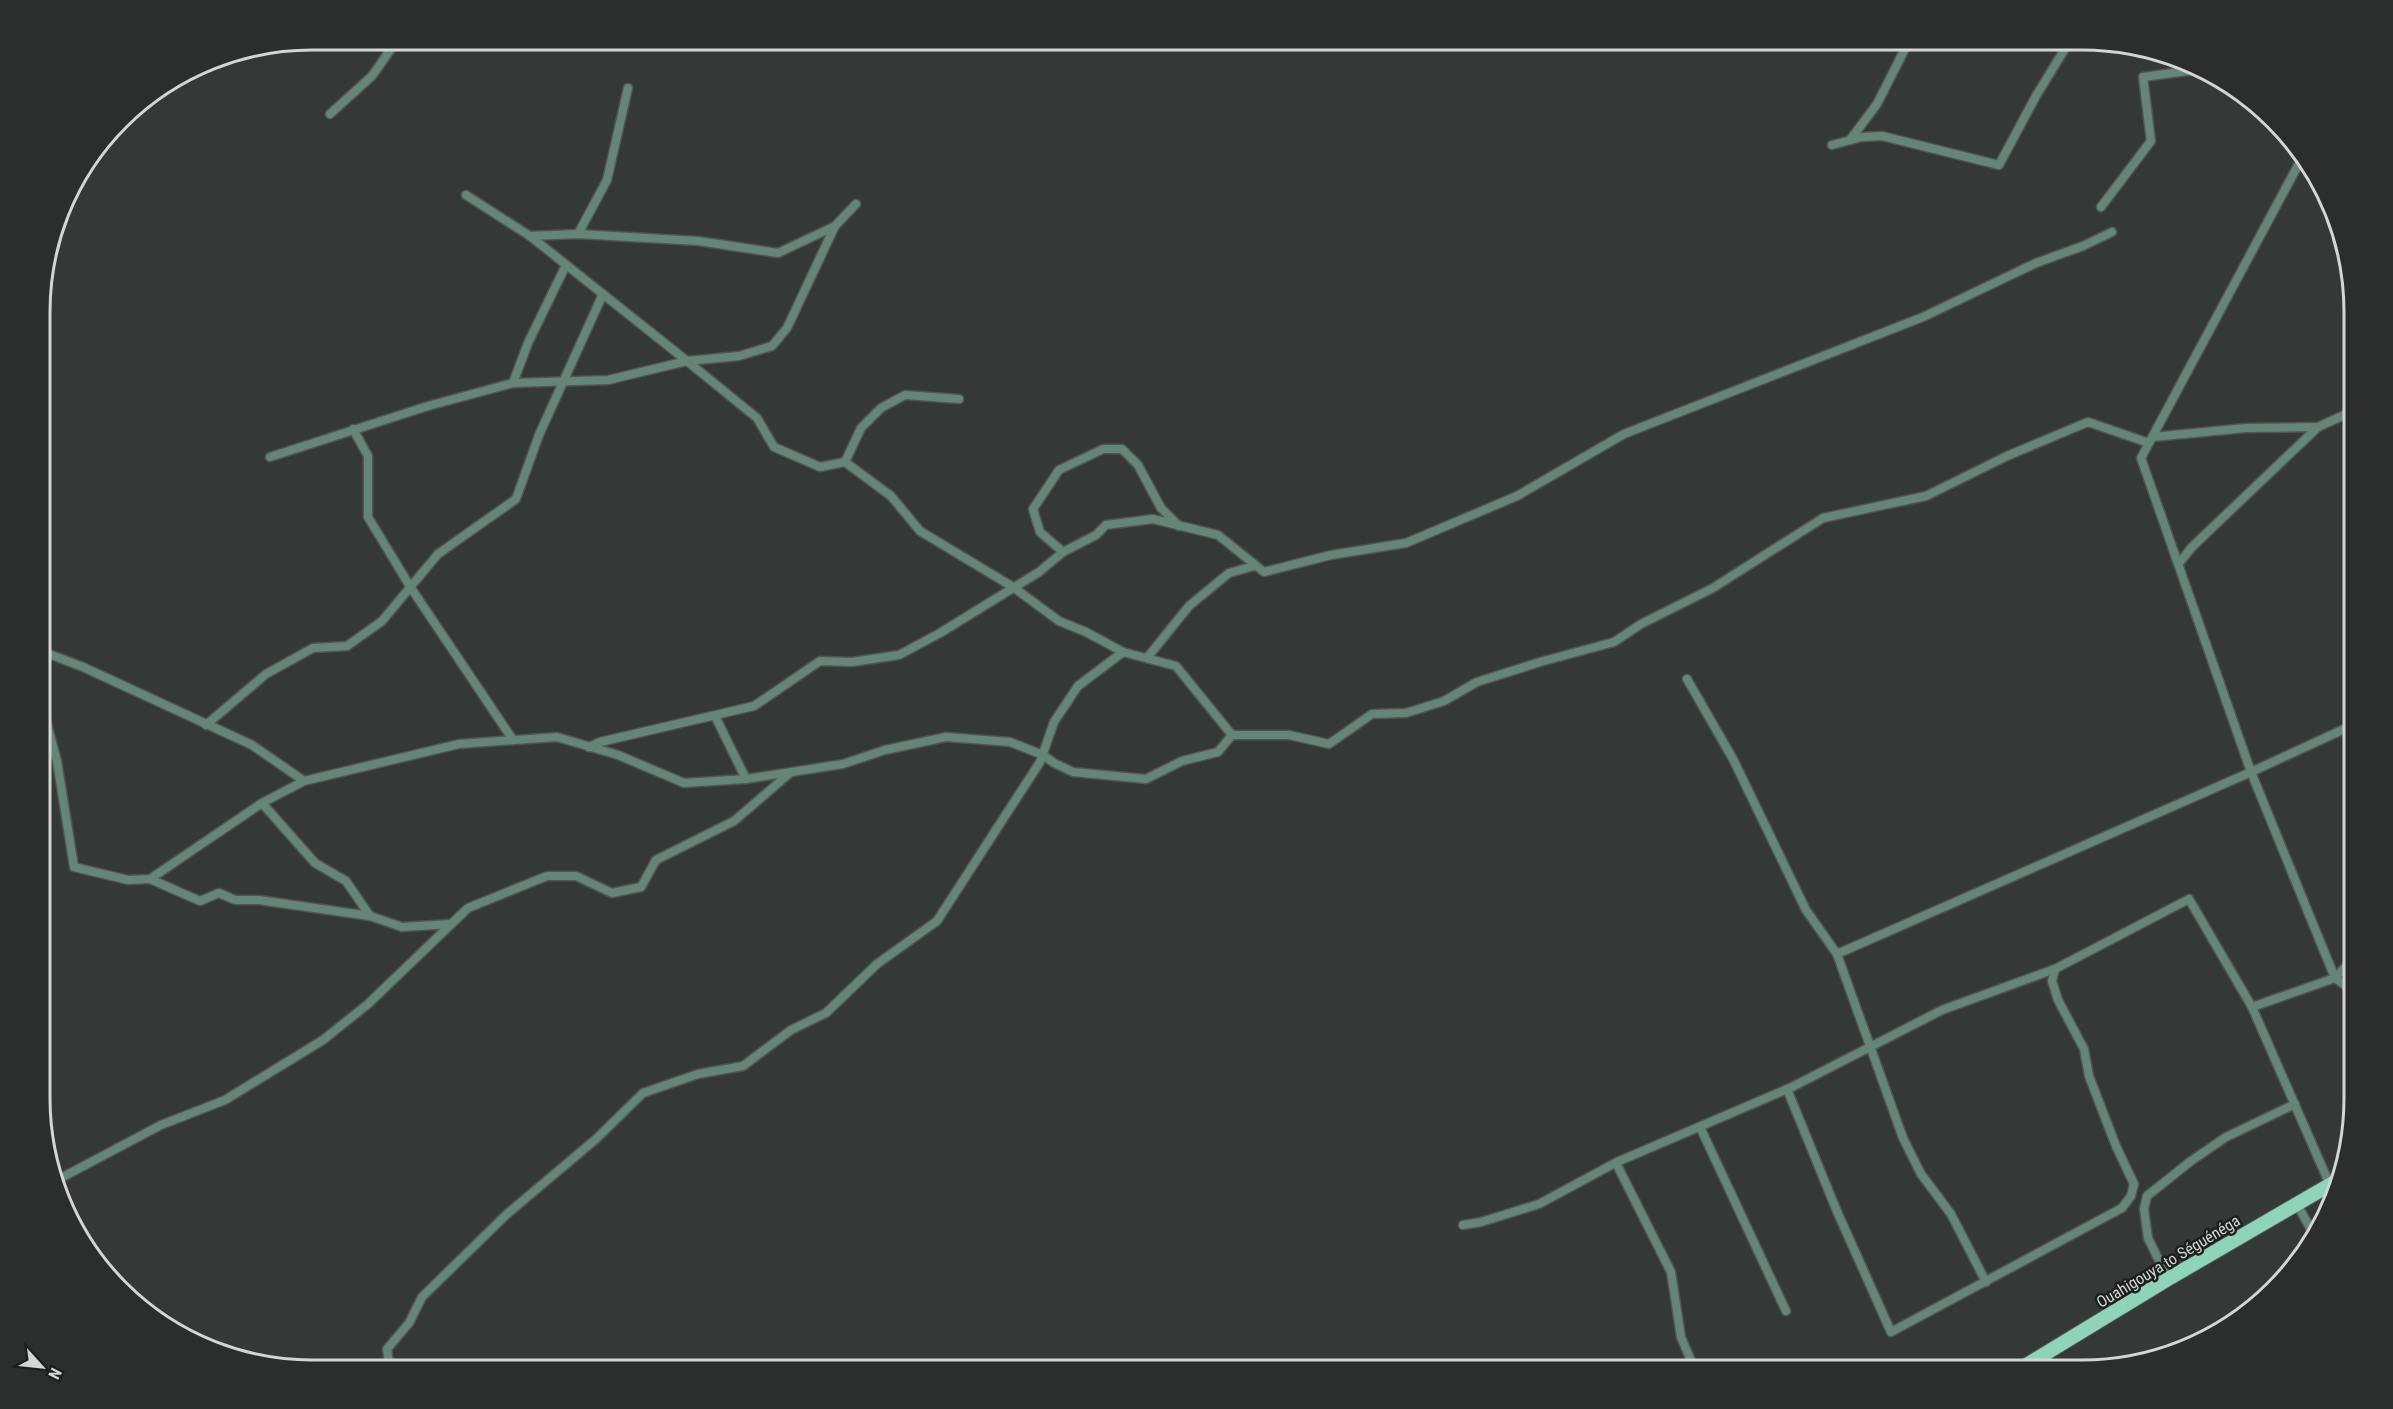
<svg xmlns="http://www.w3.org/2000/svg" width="2393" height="1409" font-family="'Roboto Condensed',sans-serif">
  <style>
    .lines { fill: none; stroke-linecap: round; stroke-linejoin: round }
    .street-casing { stroke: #515452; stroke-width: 11 }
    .primary-casing { stroke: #515452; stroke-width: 16 }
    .street { stroke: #658579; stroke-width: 8 }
    .primary { stroke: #8fd3ba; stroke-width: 14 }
    .labels { text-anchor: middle; stroke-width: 5; stroke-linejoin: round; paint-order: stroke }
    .street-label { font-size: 16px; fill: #d3d6d4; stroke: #1d1f1e }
    .rim { fill: none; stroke: #d3d6d4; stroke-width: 3 }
  </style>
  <rect width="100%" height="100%" fill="#343836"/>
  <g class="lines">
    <!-- street casing -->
    <g class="street-casing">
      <g id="street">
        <path d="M330,114l42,-38 26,-37"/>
        <path d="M1850,140l27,-36 33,-65"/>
        <path d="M1832,145l30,-8 20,-1 117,29 37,-69 35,-57"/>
        <path d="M2303,156l-162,302 110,314 84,206 18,13"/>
        <path d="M466,195l64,41 157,125 70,57 17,29 46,20 25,-5 46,34 29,35 93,56 46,34 27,11 37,20 53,14 56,69"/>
        <path d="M2101,207l50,-66 -8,-64 59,-8"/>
        <path d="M578,234l29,-54 21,-92"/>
        <path d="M530,236l48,-2 120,7 80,12 57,-27"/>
        <path d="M513,383l95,-3 79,-19 52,-5 33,-10 15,-18 48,-102 21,-22"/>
        <path d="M353,429l15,27v61l43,71 102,152"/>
        <path d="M2153,437l93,-9 72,-1"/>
        <path d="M270,457l158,-51 85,-23 15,-40 38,-78"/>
        <path d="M845,462l16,-34 20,-20 24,-13 54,4"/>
        <path d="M1063,552l-23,-20 -7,-23 26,-39 44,-21h19l16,16 23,43 18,18"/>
        <path d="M2179,563l13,-16 126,-120 35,-16"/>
        <path d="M41,651l42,16 169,78 52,36 155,-37 98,-7 61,18 66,28 62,-4 97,-15 42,-14 61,-13 64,5 33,13 11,8 19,9 73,7 36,-18 36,-9 14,-17h57l40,9 43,-30 34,-1 38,-12 33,-19 63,-20 74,-20 27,-18 72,-36 110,-70 103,-22 81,-40 81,-34 61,21"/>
        <path d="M1147,658l42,-52 40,-33 25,-7"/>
        <path d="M1687,679l46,80 73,151 31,44 66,184 18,36 30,40 35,68"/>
        <path d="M41,702l16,59 17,106 54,13 22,-1 112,-76 42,-22"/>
        <path d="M715,716l31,63"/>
        <path d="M206,725l60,-51 47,-26 34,-2 35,-25 56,-67 78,-55 23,-64 64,-141"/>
        <path d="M589,747l11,-5 154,-36 66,-45 32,1 47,-7 41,-22 99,-61 24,-20 33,-17 10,-10 47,-6 65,16 46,37 67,-17 75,-12 111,-47 107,-62 299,-117 113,-54 47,-17 29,-14"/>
        <path d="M262,803l53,60 31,18 24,35"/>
        <path d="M150,879l50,22 19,-8 16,7h24l111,16 32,11 49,-3"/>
        <path d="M1837,954l414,-182 102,-47"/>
        <path d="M2252,1007l83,-29 18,-19"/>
        <path d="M1787,1089l49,120 55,123 231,-124 9,-12 3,-12 -18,-38 -27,-70 -5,-27 -26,-49 -6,-19 3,-12"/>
        <path d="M1700,1127l86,184"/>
        <path d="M1616,1163l55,109 10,65 14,33"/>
        <path d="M59,1179l102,-54 64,-25 98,-60 45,-36 100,-96 79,-32h29l36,17 29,-6 15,-27 78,-39 57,-49"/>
        <path d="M2297,1204l18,33"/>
        <path d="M1463,1225l18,-3 58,-18 78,-42 175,-75 150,-77 113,-41 134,-70 63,108 78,178"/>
        <path d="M2168,1279l-20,-41 -4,-29 3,-13 44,-35 35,-24 69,-33"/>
        <path d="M390,1370l-3,-21 22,-26 13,-26 85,-83 89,-75 47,-46 55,-19 45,-8 48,-36 35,-17 51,-49 60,-43 103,-159 14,-40 24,-36 45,-34"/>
      </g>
    </g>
    <!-- primary casing -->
    <g class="primary-casing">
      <path id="primary" d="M2020,1369l148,-90 165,-96"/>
    </g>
    <!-- street -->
    <use href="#street" class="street"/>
    <!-- primary -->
    <use href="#primary" class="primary"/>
  </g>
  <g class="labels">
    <!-- street labels -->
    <g class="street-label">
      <text transform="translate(2168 1261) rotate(-31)" y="6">Ouahigouya to Séguénéga</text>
    </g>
  </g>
  <!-- crop -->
  <path d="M0 0H2393V1409H0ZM312 50H2082A262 262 0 0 1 2344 312V1098A262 262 0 0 1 2082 1360H312A262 262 0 0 1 50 1098V312A262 262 0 0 1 312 50Z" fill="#2c2e2d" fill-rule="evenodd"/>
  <path class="rim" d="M312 50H2082A262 262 0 0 1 2344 312V1098A262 262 0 0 1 2082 1360H312A262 262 0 0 1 50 1098V312A262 262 0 0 1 312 50Z"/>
  <!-- north arrow -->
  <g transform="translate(42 1367) rotate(117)" stroke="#1d1f1e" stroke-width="4.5" paint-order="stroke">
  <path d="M0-4.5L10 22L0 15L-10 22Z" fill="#d3d6d4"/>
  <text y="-9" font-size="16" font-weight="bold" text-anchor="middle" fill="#d3d6d4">N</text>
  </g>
</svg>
